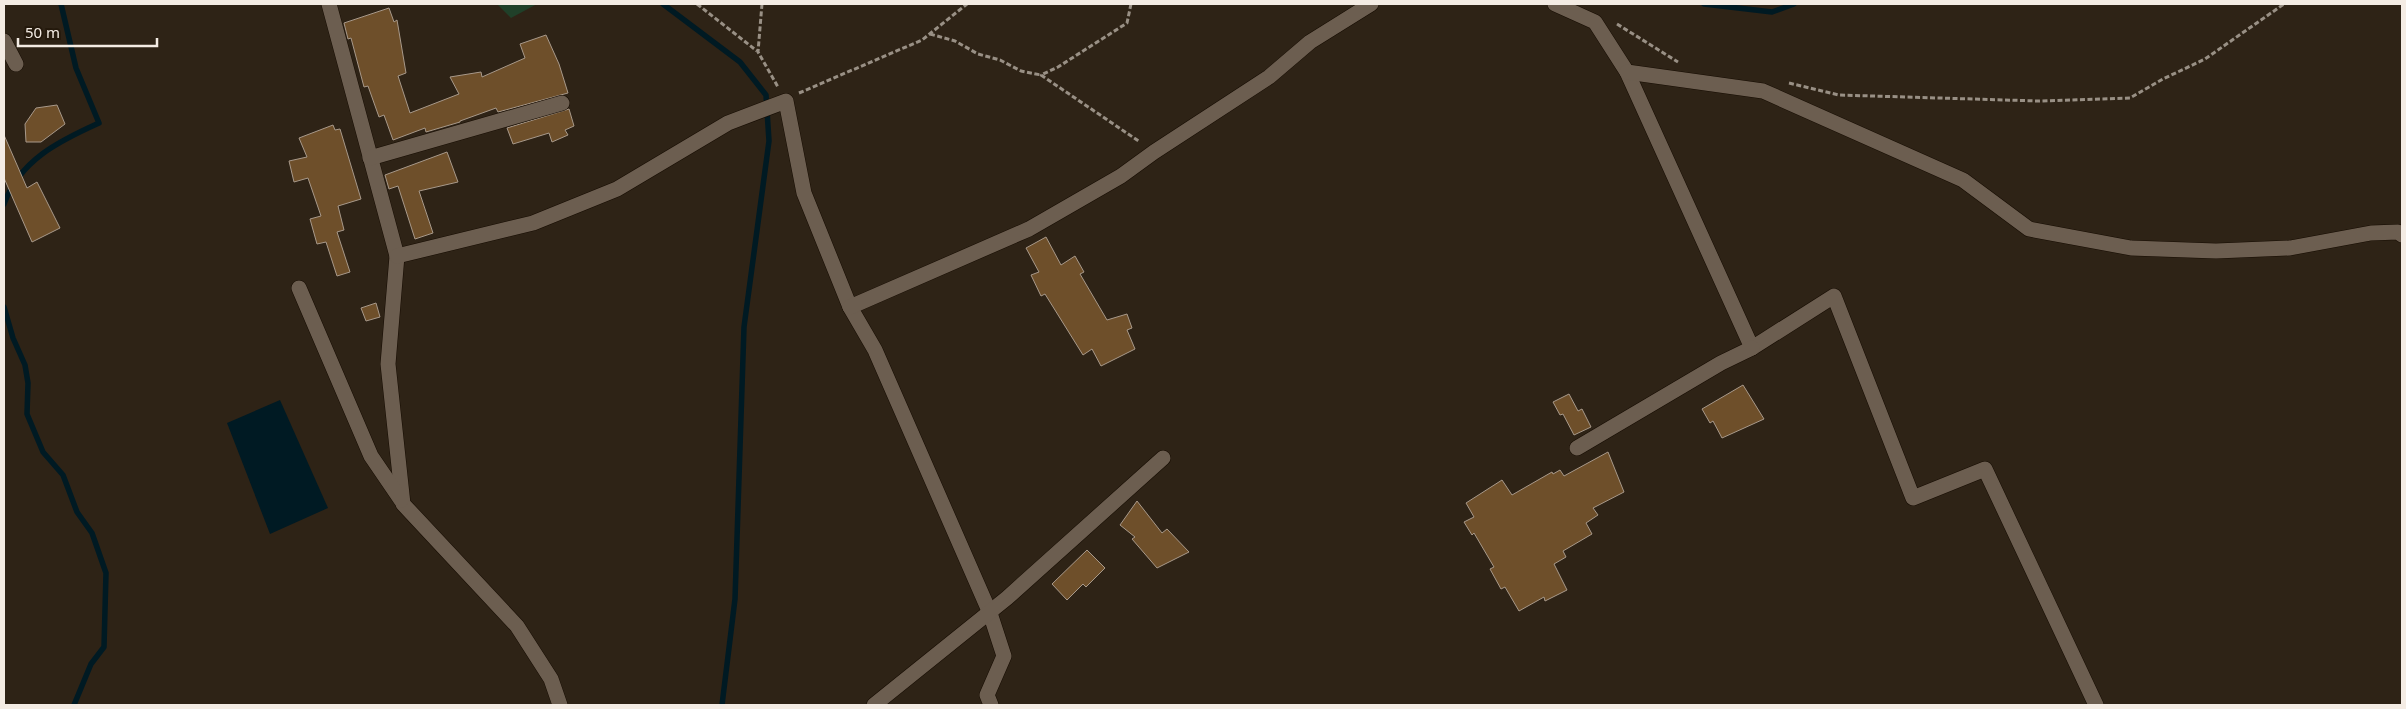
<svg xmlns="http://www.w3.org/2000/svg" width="2406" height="709" font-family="'Noto Sans',sans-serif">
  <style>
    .green { fill: #204029 }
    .water { fill: #001a23 }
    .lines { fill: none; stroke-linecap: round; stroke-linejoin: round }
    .stream { stroke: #001a23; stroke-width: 5.5 }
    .building { fill: #6e4f2a; stroke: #a8998a }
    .street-casing { stroke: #160c02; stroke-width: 16 }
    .path { stroke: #999085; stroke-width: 3; stroke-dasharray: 5 2.5; stroke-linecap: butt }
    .street { stroke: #6c5e50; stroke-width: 15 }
  </style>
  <rect width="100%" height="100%" fill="#2e2316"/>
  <!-- green -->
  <path class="green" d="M497,4h40l-26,14z"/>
  <!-- water -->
  <path class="water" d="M280,400l48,108 -58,26 -43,-111z"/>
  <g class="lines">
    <!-- stream -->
    <g class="stream">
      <path d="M663,4l77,58 26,33 3,46 -25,186 -9,272 -13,106"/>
      <path d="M1704,4l68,8 22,-8"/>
      <path d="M4,204c16,-44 55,-63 95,-81l-23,-55 -15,-64"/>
      <path d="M4,307l9,31 12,27 3,18 -1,31 16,38 20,23 14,37 15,21 14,40 -2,74 -13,17 -17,41"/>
    </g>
  </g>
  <!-- building -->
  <g class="building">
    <path d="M389,8l5,14 3,-2 9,53 -8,3 12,37 49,-19 -9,-17 31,-5 1,5 43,-19 -5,-14 26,-9 13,29 9,29 -70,19 -2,-4 -36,13v1l-34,10 -1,-4 -32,12 -9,-25 -5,2 -11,-31 -4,1 -13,-49 -3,1 -4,-16z"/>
    <path d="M57,105l8,19 -24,18h-15l-1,-18 11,-16z"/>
    <path d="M569,109l5,17 -9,4 3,5 -16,7 -3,-9 -36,11 -6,-16z"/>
    <path d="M333,125l2,5 5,-1 21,70 -23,7 6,24 -7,2 13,40 -13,4 -11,-34 -9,2 -7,-25 11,-3 -13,-38 -14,4 -5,-21 18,-4 -8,-19z"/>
    <path d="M4,135l23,53 10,-6 23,46 -28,14 -28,-64z"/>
    <path d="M447,152l11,30 -39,9 14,42 -18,6 -17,-53 -9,3 -4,-14z"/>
    <path d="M1046,237l15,28 14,-9 9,16 -4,2 27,46 20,-6 5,14 -5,2 8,19 -34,17 -9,-17 -9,6 -38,-61 -4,2 -10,-21 8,-3 -13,-24z"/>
    <path d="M376,303l4,14 -14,4 -5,-13z"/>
    <path d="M1743,385l21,34 -42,19 -9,-17 -3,2 -8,-14z"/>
    <path d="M1569,394l9,17 4,-2 9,18 -17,8 -11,-21 -3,1 -7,-13z"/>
    <path d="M1608,452l16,40 -31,16 5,7 -12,8 6,11 -29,17 3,6 -12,7 13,26 -22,11 -1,-4 -25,14 -14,-24 -4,2 -11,-20 4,-2 -20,-34 -2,2 -8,-13 10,-5 -8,-14 36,-23 10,15 40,-23 1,2 7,-4 4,6z"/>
    <path d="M1137,501l25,32 5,-4 22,23 -32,16 -25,-29 3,-2 -15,-12z"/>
    <path d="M1087,550l18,18 -19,19 -3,-3 -16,16 -15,-16z"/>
  </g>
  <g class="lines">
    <!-- street casing -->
    <g class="street-casing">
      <g id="street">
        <path d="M329,4l68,252 -9,108 15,140 114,122 34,53 9,26"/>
        <path d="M1555,4l40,18 32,50 125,276 82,-52 79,202 72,-29 111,236"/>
        <path d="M4,41l12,23"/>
        <path d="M1627,72l136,19 200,89 66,49 102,19 85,3 74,-3 81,-15 27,-1 4,3"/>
        <path d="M370,158l192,-55"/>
        <path d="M397,256l136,-33 84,-34 111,-66 58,-22 18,92 46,114 25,43 115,263 14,43 -17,39 4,10"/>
        <path d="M299,288l72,168 30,44"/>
        <path d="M850,307l179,-78 92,-53 33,-24 115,-75 41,-35 61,-38"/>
        <path d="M1577,448l144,-85 31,-15"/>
        <path d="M874,705l133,-107 156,-140"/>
      </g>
    </g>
    <!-- path -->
    <g class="path">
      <path d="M697,4l60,47"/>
      <path d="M762,4l-4,48 20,35"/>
      <path d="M1131,4l-4,19 -69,44 -17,8 99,67"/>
      <path d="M1617,24l61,38"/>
      <path d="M930,34l25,7 23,13 22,6 21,11 20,4"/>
      <path d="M1789,83l50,12 200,6 91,-3 33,-19 42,-20 79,-55"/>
      <path d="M799,93l123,-53 45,-36"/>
    </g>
    <!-- street -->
    <use href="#street" class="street"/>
  </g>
  <!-- border -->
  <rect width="2406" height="709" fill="none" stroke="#f4ece4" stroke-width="10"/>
  <!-- scale -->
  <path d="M18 38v8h139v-8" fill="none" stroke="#f4ece4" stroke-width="2.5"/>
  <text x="25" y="38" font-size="15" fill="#f4ece4" stroke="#24190c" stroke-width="4" paint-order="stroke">50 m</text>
</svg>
